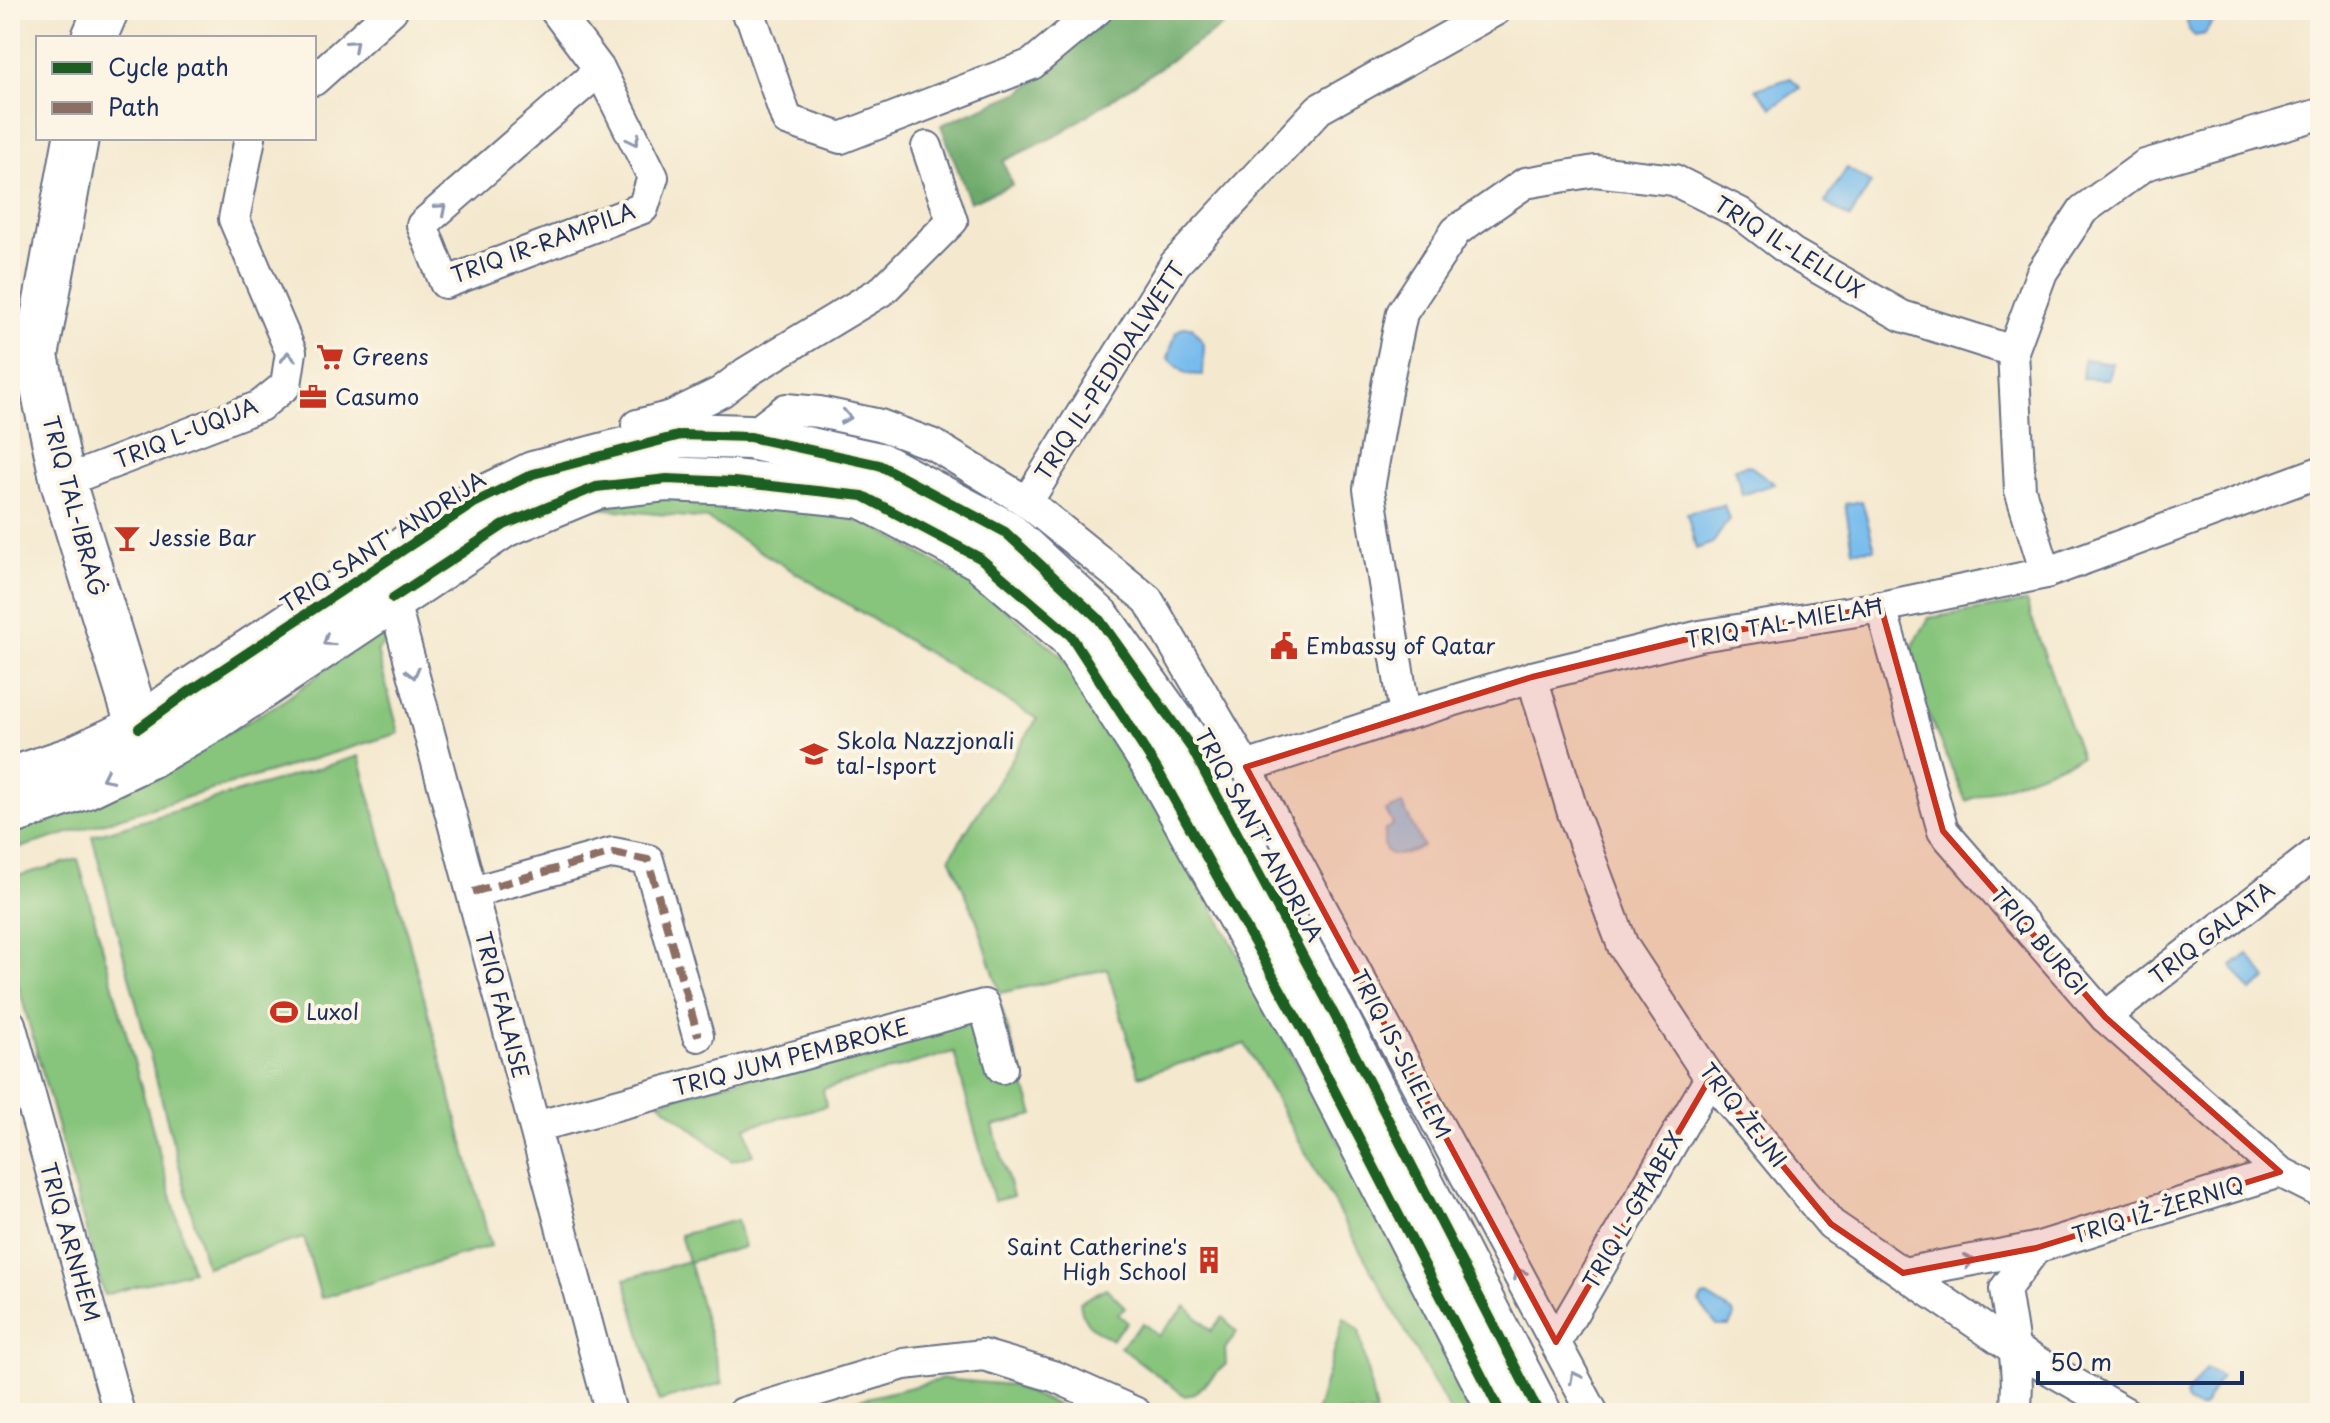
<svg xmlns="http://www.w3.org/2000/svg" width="2330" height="1423" font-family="'Playpen Sans',sans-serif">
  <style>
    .green { fill: #87c47b; stroke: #517a6c; stroke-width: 2 }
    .forest { fill: #6daa6b; stroke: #446c64; stroke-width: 2 }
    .water { fill: #77bced; stroke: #4976a6; stroke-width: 2 }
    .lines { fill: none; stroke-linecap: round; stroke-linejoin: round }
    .street-casing { stroke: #677086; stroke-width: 34 }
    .secondary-casing { stroke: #677086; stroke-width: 48 }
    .highway-casing { stroke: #677086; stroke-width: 48 }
    .street { stroke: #fff; stroke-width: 30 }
    .secondary { stroke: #fff; stroke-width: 44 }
    .highway { stroke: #fff; stroke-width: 44 }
    .quiet { stroke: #8d6e63; stroke-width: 8; stroke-dasharray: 16 8; stroke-linecap: butt }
    .cycleway-casing { stroke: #fcf5e5; stroke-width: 15 }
    .cycleway { stroke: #1b5e20; stroke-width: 10 }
    .oneway { stroke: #8d97ae }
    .marked { fill: #c8321e; fill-opacity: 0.2; stroke: #c8321e; stroke-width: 6; stroke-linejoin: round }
    .labels { text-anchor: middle; stroke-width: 8; stroke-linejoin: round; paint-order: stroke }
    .street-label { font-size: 22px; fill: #1b2f5e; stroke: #fcf5e5 }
    .poi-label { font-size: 22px; fill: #1b2f5e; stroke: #fcf5e5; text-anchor: start }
  </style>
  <rect width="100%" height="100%" fill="#fcf5e5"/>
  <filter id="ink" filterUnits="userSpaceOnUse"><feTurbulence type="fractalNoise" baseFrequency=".0125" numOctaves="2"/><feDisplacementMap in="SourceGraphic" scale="16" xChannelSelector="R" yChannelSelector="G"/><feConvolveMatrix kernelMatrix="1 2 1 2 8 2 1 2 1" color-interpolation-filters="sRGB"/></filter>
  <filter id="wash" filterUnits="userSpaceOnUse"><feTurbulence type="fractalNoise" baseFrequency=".006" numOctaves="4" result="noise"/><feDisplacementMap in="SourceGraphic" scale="32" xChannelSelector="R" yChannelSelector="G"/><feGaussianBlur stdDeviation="1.8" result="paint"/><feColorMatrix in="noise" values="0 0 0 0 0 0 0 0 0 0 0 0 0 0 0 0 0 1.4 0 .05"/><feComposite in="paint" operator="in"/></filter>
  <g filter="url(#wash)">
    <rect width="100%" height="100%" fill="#f4e9cf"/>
    <!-- green -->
    <g class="green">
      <path d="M779,494l100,35 103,61 79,65 69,99 355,659h-34l-206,-369 -106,32 -32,-107 -107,24 -23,-72 -27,-64 87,-138 -330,-200 -110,-11 82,-13z"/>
      <path d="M2026,602l55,155 -115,44 -41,-94 -14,-58 18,-31z"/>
      <path d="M379,630l6,13 -8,8 22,82 -389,118v-23l179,-74 93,-52z"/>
      <path d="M359,756l132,490 -170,52 -17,-60 -98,29 -114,-431z"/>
      <path d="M78,859l114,412 -88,24 -94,-340v-77z"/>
      <path d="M1001,1007l33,108 -41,11 20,70 -19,5 -40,-149 -131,37 3,17 -80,21 7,28 -21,6 -73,-59z"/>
      <path d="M737,1220l7,27 -55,15 34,121 -64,18 -34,-122 63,-18 -8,-26z"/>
      <path d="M1106,1288l19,19 -7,7 9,8 -15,18c-19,-12 -29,-14 -32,-38z"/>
      <path d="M1186,1306l25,25 12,-14 14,15 -12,17 1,15 -32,30 -9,2 -65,-49 23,-24 15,13z"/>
      <path d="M1344,1318l15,12 17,83h-60z"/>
      <path d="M943,1379l68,6 64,28h-268z"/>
    </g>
    <!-- forest -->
    <path class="forest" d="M1114,10h133l-191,126 -53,25 9,24 -42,17 -29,-77 82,-34z"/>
    <!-- water -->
    <g class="water">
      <path d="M2199,10h18l1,2 -13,22 -10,2 -7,-6 -1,-10z"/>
      <path d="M1791,78l9,10 -28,20 -16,-19z"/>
      <path d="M1847,168l24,15 -21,35 -25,-15z"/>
      <path d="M1184,327h8l12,17 -1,31 -17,-1 -18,-16 8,-26z"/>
      <path d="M2084,359l29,4 -4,16 -27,-1z"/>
      <path d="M1749,465l26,19 -33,11 -7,-27z"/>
      <path d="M1862,501l13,48 -22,1 -8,-46z"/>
      <path d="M1724,505l5,14 -16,24 -17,6 -9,-36z"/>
      <path d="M1402,804l21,42c-19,10 -45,19 -38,-16l8,-6 -7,-13z"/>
      <path d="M2248,954l19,25 -16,12 -19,-25z"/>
      <path d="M1707,1296l26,16 1,5 -5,9h-12l-18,-23 3,-6z"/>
      <path d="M2206,1368l15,9 -18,30 -6,1 -10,-5 -2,-7z"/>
    </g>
  </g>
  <g filter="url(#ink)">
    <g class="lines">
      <!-- street casing -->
      <g class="street-casing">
        <g id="street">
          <path d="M555,10l45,60 53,107 -10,31 -198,75 -23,-58 178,-155"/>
          <path d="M745,10l7,9 35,101 54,18 191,-74 65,-54"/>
          <path d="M314,80l78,-70"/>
          <path d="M637,425l35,-9 49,-24 26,-20 136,-82 69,-69 -25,-74"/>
          <path d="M750,437l36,-28 33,3 61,13 54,20 93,57 121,98 98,167 347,646"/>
          <path d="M63,482l197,-76 26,-21 5,-33 -57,-133 16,-81"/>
          <path d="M1027,502l148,-238 144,-155 177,-99"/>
          <path d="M2046,573l-26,-83 -7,-139 29,-79 41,-62 62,-45 175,-51"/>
          <path d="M393,598l218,815"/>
          <path d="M1881,607l62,224 162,186 175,155 40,20"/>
          <path d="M1532,677l41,136 50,133 87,132 121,146 183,125 112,64"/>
          <path d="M1405,715l-36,-226 19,-109 14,-67 54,-82 69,-48 70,-12 79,9 66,33 52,40 110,63 111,35"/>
          <path d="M1246,767l159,-52 127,-38 168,-41 181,-29 165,-34 274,-101"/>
          <path d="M473,892l140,-39 35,7 50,176"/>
          <path d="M2105,1017l215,-167"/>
          <path d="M10,1024l109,389"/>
          <path d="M535,1127l449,-122 18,63"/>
          <path d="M1903,1273l133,-25"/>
          <path d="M1556,1342l154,-264"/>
          <path d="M743,1413l161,-49 79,-9 73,22 80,36"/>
          <path d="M2015,1413c6,-41 -4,-83 -10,-124l31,-41 244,-76"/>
        </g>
      </g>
      <!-- secondary casing -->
      <g class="secondary-casing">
        <g id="secondary">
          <path d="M94,38l12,-28"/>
          <path d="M76,138l-40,218 27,126 76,246"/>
        </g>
      </g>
      <!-- highway casing -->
      <g class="highway-casing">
        <g id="highway">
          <path d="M10,780l62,-21 67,-31 48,-35 287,-190 59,-29 148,-39 69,2 129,28 126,67 94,87 93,130 143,267 204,397"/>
          <path d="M10,813l74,-26 67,-32 64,-37 289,-193 92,-38 71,-8 67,3 129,14 117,62 91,78 86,133 149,266 195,378"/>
        </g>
      </g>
      <!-- street -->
      <use href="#street" class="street"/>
      <!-- secondary -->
      <use href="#secondary" class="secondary"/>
      <!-- highway -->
      <use href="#highway" class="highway"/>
      <!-- quiet -->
      <path class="quiet" d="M473,892l140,-39 35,7 50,176"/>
      <!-- cycleway casing -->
      <g class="cycleway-casing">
        <g id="cycleway">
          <path d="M393,598l111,-73 92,-38 71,-8 67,3 129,14 117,62 91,78 86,133 149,266 195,378"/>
          <path d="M139,728l48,-35 287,-190 59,-29 148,-39 69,2 129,28 126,67 94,87 93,130 143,267 204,397"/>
        </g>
      </g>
      <!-- cycleway -->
      <use href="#cycleway" class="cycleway"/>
    </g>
    <!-- one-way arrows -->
    <defs><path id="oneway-chevron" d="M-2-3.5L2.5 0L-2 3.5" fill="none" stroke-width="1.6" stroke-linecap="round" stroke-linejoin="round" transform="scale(2)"/></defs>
    <g class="oneway">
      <use href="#oneway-chevron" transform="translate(353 45) rotate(-42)"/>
      <use href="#oneway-chevron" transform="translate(634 140) rotate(64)"/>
      <use href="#oneway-chevron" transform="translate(441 209) rotate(-41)"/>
      <use href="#oneway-chevron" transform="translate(288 357) rotate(-92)"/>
      <use href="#oneway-chevron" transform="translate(846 417) rotate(12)"/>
      <use href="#oneway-chevron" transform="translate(328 641) rotate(146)"/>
      <use href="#oneway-chevron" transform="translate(413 673) rotate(75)"/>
      <use href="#oneway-chevron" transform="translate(107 777) rotate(154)"/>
      <use href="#oneway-chevron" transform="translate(1969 1261) rotate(-11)"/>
      <use href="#oneway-chevron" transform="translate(1519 1273) rotate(-118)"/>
      <use href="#oneway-chevron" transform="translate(1575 1377) rotate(-117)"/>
    </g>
  </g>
  <!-- marked area -->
  <path class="marked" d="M1881,607l62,224 162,186 175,155 -244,76 -133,25 -72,-49 -121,-146 -154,264 -310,-575 286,-90 168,-41z"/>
  <!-- icons -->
  <defs>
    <g id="supermarket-bare" transform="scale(2.16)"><path d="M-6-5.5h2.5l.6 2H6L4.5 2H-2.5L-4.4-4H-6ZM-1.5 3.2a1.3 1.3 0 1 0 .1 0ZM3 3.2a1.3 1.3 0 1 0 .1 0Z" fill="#c8321e" stroke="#fcf5e5" stroke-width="2.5" paint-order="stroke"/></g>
    <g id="office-bare" transform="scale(2.16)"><path d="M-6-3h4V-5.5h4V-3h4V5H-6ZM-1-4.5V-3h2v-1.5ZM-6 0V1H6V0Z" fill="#c8321e" stroke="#fcf5e5" stroke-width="2.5" paint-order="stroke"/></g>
    <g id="bar-bare" transform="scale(2.16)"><path d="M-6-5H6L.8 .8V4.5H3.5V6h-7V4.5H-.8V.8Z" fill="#c8321e" stroke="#fcf5e5" stroke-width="2.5" paint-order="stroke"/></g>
    <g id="civic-bare" transform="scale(2.16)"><path d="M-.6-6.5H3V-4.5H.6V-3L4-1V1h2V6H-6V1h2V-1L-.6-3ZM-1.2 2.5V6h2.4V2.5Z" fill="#c8321e" stroke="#fcf5e5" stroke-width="2.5" paint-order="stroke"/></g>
    <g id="school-bare" transform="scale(2.16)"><path d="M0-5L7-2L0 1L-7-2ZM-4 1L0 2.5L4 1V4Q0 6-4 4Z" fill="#c8321e" stroke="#fcf5e5" stroke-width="2.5" paint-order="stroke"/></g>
    <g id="stadium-bare" transform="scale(2.16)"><path d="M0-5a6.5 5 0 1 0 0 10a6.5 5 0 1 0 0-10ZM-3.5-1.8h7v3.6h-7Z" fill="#c8321e" stroke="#fcf5e5" stroke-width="2.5" paint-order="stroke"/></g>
    <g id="building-bare" transform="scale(2.16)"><path d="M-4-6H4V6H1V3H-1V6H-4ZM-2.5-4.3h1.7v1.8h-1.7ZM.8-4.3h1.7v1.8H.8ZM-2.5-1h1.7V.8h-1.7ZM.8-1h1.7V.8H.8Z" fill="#c8321e" stroke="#fcf5e5" stroke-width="2.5" paint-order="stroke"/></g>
  </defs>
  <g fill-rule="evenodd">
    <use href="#supermarket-bare" x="330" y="357"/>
    <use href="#office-bare" x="313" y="397"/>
    <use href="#bar-bare" x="127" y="538"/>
    <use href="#civic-bare" x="1284" y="646"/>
    <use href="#school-bare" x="814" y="754"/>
    <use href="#stadium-bare" x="284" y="1012"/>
    <use href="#building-bare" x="1209" y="1260"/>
  </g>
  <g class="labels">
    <!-- street labels -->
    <g class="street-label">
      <text transform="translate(543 243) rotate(-20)" y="8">TRIQ IR-RAMPILA</text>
      <text transform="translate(1789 247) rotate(32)" y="8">TRIQ IL-LELLUX</text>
      <text transform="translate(1110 371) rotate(-57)" y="8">TRIQ IL-PEDIDALWETT</text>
      <text transform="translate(186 433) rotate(-22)" y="8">TRIQ L-UQIJA</text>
      <text transform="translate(74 506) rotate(75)" y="8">TRIQ TAL-IBRAĠ</text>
      <text transform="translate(383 542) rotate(-33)" y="8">TRIQ SANT' ANDRIJA</text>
      <text transform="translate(1784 623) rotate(-10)" y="8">TRIQ TAL-MIELAĦ</text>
      <text transform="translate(1259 835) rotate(61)" y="8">TRIQ SANT' ANDRIJA</text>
      <text transform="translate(2212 933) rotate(-38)" y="8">TRIQ GALATA</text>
      <text transform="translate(2039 941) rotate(49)" y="8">TRIQ BURGI</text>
      <text transform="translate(502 1005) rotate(75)" y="8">TRIQ FALAISE</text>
      <text transform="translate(1401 1054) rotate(62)" y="8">TRIQ IS-SLIELEM</text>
      <text transform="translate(791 1057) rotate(-15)" y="8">TRIQ JUM PEMBROKE</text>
      <text transform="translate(1743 1115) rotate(52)" y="8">TRIQ ŻEJNI</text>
      <text transform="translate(1633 1210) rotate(-60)" y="8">TRIQ L-GĦABEX</text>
      <text transform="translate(2158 1210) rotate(-17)" y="8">TRIQ IŻ-ŻERNIQ</text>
      <text transform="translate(70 1242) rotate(74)" y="8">TRIQ ARNHEM</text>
    </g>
    <!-- poi labels -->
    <g class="poi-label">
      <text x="352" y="365">Greens</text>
      <text x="335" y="405">Casumo</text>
      <text x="149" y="546">Jessie Bar</text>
      <text x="1306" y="654">Embassy of Qatar</text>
      <text x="836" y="749">Skola Nazzjonali<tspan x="836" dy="25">tal-Isport</tspan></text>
      <text x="306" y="1020">Luxol</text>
      <text x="1187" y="1255" text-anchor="end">Saint Catherine's<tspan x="1187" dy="25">High School</tspan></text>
    </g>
  </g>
  <!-- margin -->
  <rect width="2330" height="1423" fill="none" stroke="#fcf5e5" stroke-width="40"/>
  <!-- legend -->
  <rect x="36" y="36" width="280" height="104" fill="#fcf5e5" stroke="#a2a6af" stroke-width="2"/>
  <rect x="52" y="62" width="40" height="12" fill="#1b5e20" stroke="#a2a6af" stroke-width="2"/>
  <text x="108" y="76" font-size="24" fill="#1b2f5e">Cycle path</text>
  <rect x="52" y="102" width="40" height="12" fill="#8d6e63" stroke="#a2a6af" stroke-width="2"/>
  <text x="108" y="116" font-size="24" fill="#1b2f5e">Path</text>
  <!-- scale -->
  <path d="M2038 1371v12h204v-12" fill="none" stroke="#1b2f5e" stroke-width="4"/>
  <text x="2050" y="1371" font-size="24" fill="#1b2f5e" stroke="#fcf5e5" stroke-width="6" paint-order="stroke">50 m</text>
</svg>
